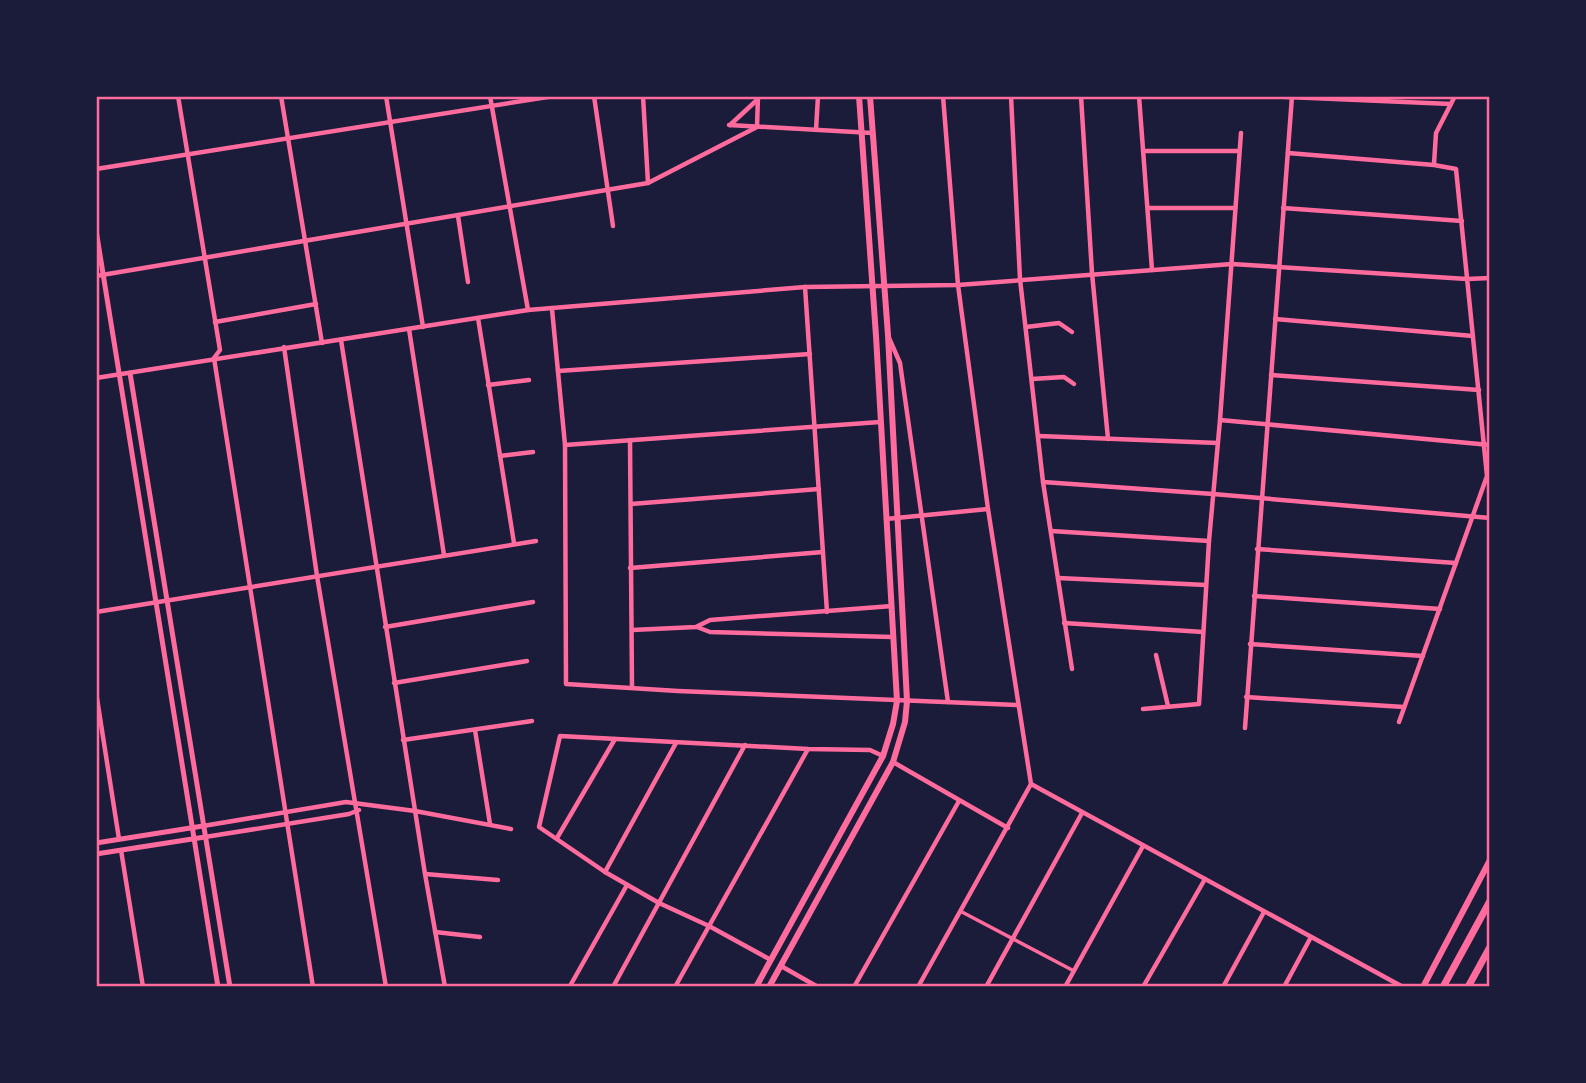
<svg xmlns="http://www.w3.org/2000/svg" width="1586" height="1083" font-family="Inter,sans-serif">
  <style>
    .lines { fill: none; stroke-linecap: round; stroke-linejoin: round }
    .pedestrian { stroke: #ff6b9d; stroke-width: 3.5 }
    .minor { stroke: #ff6b9d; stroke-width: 4.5 }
    .tertiary { stroke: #ff6b9d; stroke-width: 5 }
    .secondary { stroke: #ff6b9d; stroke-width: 6 }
    .trunk { stroke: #ff6b9d; stroke-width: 7 }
    .neatline { fill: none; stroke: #ff6b9d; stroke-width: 2.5 }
  </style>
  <rect width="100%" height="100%" fill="#1b1b3a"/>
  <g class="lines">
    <!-- pedestrian -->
    <path class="pedestrian" d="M962,912l112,59"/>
    <!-- minor -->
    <g class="minor">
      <path d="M178,96l42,254 -6,8 99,629"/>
      <path d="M281,96l41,247"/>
      <path d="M386,96l37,231"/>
      <path d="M490,96l38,214"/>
      <path d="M594,96l19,130"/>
      <path d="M643,96l5,87"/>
      <path d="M1011,96l9,183 23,203 29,187"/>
      <path d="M1081,96l11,177 16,166"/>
      <path d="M1139,96l13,174"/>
      <path d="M1263,96l188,8"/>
      <path d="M729,125l143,8"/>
      <path d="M730,125l27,-25"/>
      <path d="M816,130l2,-34"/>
      <path d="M1143,151h96"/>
      <path d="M1288,153l146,12 22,4 31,307 -88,246"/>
      <path d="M1434,164l2,-31 19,-37"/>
      <path d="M96,169l458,-73"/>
      <path d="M1148,208h87"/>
      <path d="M1283,208l179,13"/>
      <path d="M458,216l10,66"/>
      <path d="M96,276l552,-93 109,-56 1,-31"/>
      <path d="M805,287l22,325"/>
      <path d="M552,309l13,136 1,239 112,7 339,14"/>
      <path d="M478,318l36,225"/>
      <path d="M1275,319l198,17"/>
      <path d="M215,322l101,-18"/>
      <path d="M1026,327l33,-4 13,9"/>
      <path d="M409,329l35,226"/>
      <path d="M889,338l11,25 48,339"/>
      <path d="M341,340l84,534 20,113"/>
      <path d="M284,347l33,229 69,411"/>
      <path d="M558,371l252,-17"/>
      <path d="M1271,375l208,15"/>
      <path d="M96,378l432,-68 277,-23 153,-2 274,-21 235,15 23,-1"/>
      <path d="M1032,379l32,-2 10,7"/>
      <path d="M488,385l41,-5"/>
      <path d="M1220,420l270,25"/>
      <path d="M1039,436l179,7"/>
      <path d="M630,440l2,247"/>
      <path d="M565,445l315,-23"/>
      <path d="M500,456l33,-4"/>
      <path d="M1043,482l170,12 277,24"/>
      <path d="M631,504l188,-15"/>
      <path d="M886,519l102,-10"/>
      <path d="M1051,531l158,10"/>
      <path d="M1257,549l199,14"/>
      <path d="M630,568l193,-16"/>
      <path d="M1058,578l148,7"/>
      <path d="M1254,596l186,13"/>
      <path d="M96,612l440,-71"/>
      <path d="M1064,623l139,9"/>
      <path d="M385,627l148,-25"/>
      <path d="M697,627l13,5 183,5"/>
      <path d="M632,630l64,-3 14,-7 182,-14"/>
      <path d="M1250,644l173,12"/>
      <path d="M1156,655l12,51"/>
      <path d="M394,683l133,-22"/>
      <path d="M96,692l23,147"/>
      <path d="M1246,697l158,10"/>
      <path d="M1143,709l56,-5 10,-163 11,-121 21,-287"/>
      <path d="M1245,728l47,-632"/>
      <path d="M475,730l15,94"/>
      <path d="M403,740l129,-19"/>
      <path d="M893,762l115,66"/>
      <path d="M1031,784l372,203"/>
      <path d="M203,826l143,-24 69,9 96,18"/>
      <path d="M205,837l144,-23 10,-4"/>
      <path d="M557,838l58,-99"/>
      <path d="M121,850l22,137"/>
      <path d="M605,872l71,-129"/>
      <path d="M425,874l73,6"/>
      <path d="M435,932l45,5"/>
      <path d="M771,960l-62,-34 -50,-23 -54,-31 -66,-45 21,-91 248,13 62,1 13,6"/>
      <path d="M781,966l37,21"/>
      <path d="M570,986l57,-101"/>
      <path d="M613,987l132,-242"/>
      <path d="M675,987l133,-238"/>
      <path d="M854,987l105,-186"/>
      <path d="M918,987l113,-203 -43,-275 -30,-224 -15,-189"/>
      <path d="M986,987l96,-174"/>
      <path d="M1065,987l78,-141"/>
      <path d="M1143,987l62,-108"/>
      <path d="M1223,987l41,-75"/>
      <path d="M1284,987l27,-50"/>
    </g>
    <!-- tertiary -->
    <g class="tertiary">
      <path d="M96,230l122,757"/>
      <path d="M130,373l100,614"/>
      <path d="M96,843l107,-17"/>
      <path d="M96,854l109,-17"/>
    </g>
    <!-- secondary -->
    <g class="secondary">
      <path d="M756,987l127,-231 10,-32 4,-23 -21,-365 -17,-240"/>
      <path d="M769,987l124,-225 12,-40 2,-21 -19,-366 -18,-239"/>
      <path d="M1423,987l67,-127"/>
    </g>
    <!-- trunk -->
    <g class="trunk">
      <path d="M1443,987l47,-86"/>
      <path d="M1468,987l22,-40"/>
    </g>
  </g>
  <!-- border -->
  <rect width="1586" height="1083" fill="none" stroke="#1b1b3a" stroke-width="196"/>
  <rect x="98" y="98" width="1390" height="887" class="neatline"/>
</svg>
